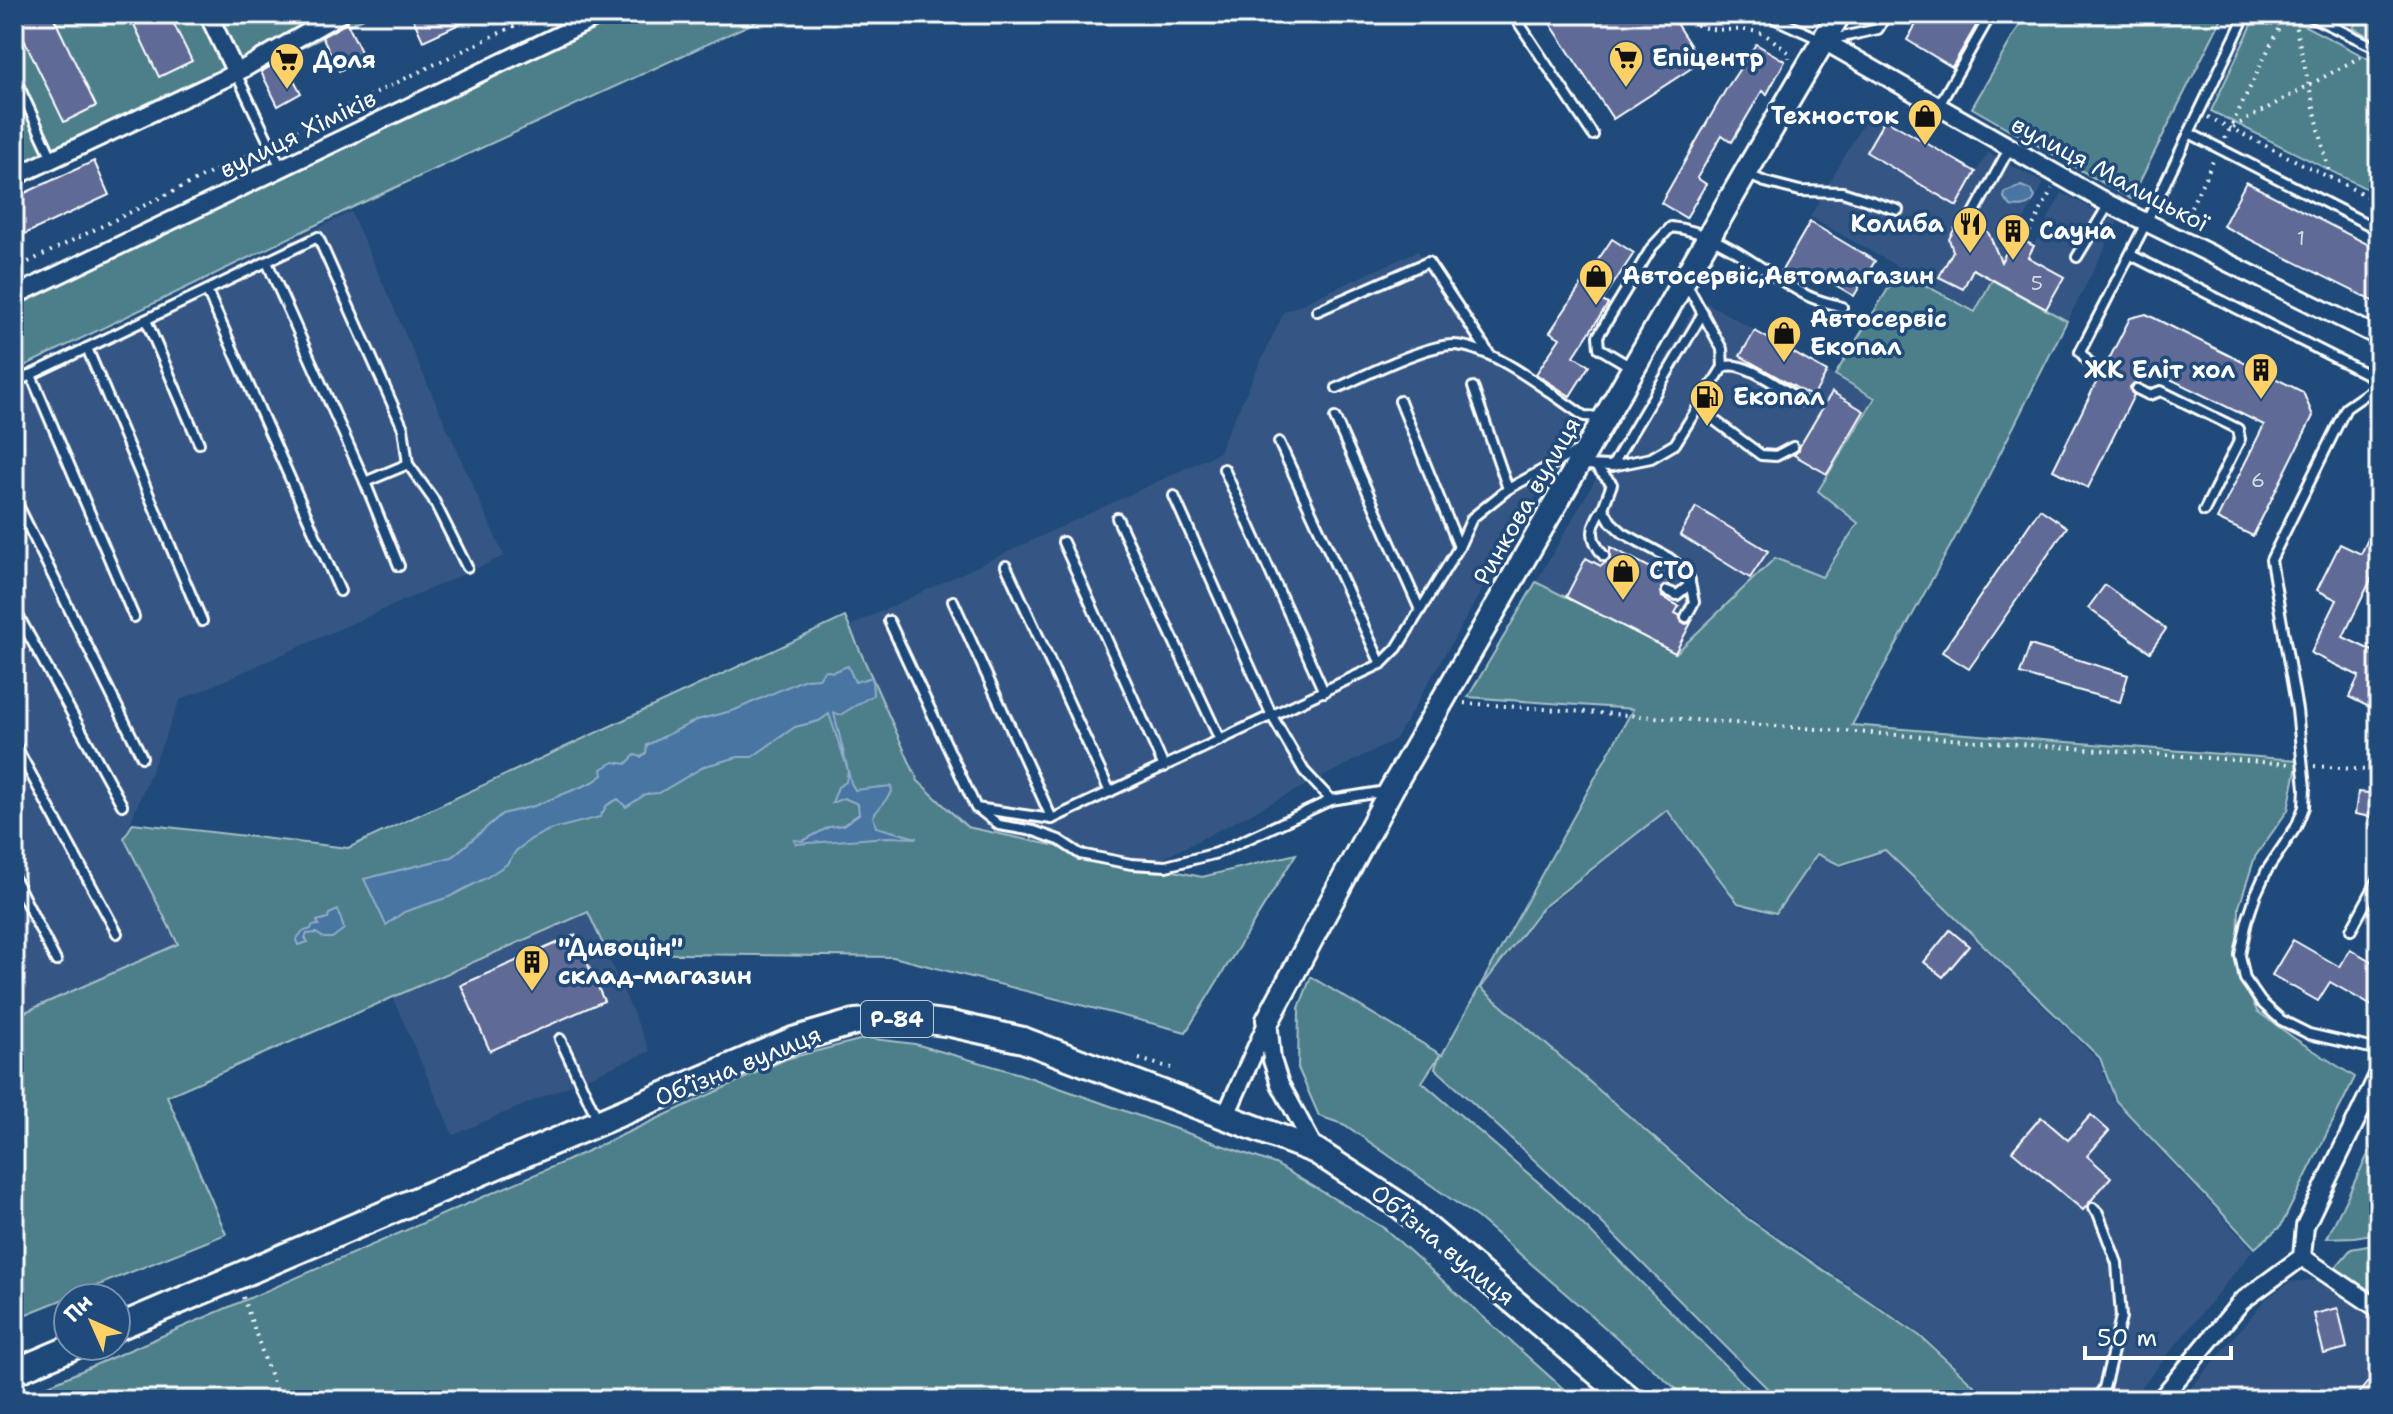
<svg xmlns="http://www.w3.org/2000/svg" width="2393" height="1414" font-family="'Shantell Sans',sans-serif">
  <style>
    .built { fill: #365784 }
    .green { fill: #4e7f8b; stroke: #a6bfc5; stroke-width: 2 }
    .water { fill: #4875a3; stroke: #91acc8; stroke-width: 2 }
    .building { fill: #606b96; stroke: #fff; stroke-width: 2 }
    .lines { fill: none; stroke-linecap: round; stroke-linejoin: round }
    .lane-casing { stroke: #fff; stroke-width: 14 }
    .street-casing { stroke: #fff; stroke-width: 22 }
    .secondary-casing { stroke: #fff; stroke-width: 28 }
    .primary-casing { stroke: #fff; stroke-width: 30 }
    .path { stroke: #fff; stroke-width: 4; stroke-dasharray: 2 6; stroke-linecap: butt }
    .lane { stroke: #1f4a7a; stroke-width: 8 }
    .street { stroke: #1f4a7a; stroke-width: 16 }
    .secondary { stroke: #1f4a7a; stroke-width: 22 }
    .primary { stroke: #1f4a7a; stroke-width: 24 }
    .labels { text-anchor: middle; stroke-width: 7; stroke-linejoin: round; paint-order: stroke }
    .number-label { font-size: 20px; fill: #d7dae5 }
    .shield { fill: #1f4a7a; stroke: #bcc9d7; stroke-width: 2 }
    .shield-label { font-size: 22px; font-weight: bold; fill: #fff }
    .poi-label { font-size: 24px; font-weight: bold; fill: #fff; stroke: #1f4a7a; text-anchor: start }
    .street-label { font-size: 24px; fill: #fff; stroke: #1f4a7a }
  </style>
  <rect width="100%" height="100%" fill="#1f4a7a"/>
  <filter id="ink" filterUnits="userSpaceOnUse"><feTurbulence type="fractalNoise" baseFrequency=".0125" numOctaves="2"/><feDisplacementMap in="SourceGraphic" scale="16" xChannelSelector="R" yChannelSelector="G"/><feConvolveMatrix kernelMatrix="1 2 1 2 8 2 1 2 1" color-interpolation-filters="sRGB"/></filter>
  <g filter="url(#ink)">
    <!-- built -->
    <g class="built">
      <path d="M1871,110l14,9 -19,34 90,52 32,-52 56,30 -69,127 -165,-93z"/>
      <path d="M2062,193l56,29 -50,98 -58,-31z"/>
      <path d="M351,212l153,344 -324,144 -56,138 54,106 -164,73v-641z"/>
      <path d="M1418,251l37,63 33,39 94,59 -28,53 -158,274 -242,124 -187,-36 -49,-46 -68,-155 368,-173 66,-141z"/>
      <path d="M1700,299l173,99 -56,93 39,32 -35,53 -46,-19 -100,96 -139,-71z"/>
      <path d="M1667,812l70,93 39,10 42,-60 22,12 45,-15 213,208 16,41 139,149 -122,150h-139l-71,-66 -171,-117 -268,-229 60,-77z"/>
      <path d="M588,912l62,139 -197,84 -61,-139z"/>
      <path d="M2314,1280l18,5 47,35v80h-198l86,-102 23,-16z"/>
    </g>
    <!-- green -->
    <g class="green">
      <path d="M14,14h358l-358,172z"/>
      <path d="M617,14h156l-420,193 -339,164v-65z"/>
      <path d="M2026,14h198l-93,185 -159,-91z"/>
      <path d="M2257,14h25l97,50v131l-168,-84z"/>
      <path d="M2360,14h19v27l-26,-13z"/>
      <path d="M1899,271l76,41 17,-32 75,41 -82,162 -133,242 446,35 -10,50 -33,47 -16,50 -1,64 19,40 37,27 61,39 -74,149 -26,22 -139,-147 -16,-43 -215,-208 -45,15 -23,-11 -41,59 -38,-10 -71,-93 -126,99 -60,79 267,231 172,117 70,64h-211l-177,-177 -167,-155 5,-13 -18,27 130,112 208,206h-71l-211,-182 -133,-93 -26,-9 -21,-48 1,-60 12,-31 131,78 191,-346 -165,-12 68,-115 140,71 99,-95 47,19 36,-54 -40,-32 57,-93 -40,-23z"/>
      <path d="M845,617l73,164 49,46 235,50 94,-23 -110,178 -293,-75 -286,-4 -19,-41 -421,184 59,138 -212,85v-302l164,-73 -54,-106 9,-15 215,25z"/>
      <path d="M867,1038l48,6 105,30 255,90 109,64 192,172h-1562l552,-239 220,-102z"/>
      <path d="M2379,1132v101l-25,4 -27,1z"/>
      <path d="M2379,1244v20l-10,3 10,7v26l-44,-32 16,-19z"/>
    </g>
    <!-- water -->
    <g class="water">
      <path d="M2021,186l10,4 4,7c-4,10 -15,11 -24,9l-7,-8 1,-6z"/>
      <path d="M848,666l7,16 17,-5 1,18 -33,20 -6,-2 17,70 4,7 36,-4 1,6 -19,24 3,11 41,11 -29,-1 -92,7 -2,-4 9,1 26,-14 14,-2 16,-11 -1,-10 -14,-6 -12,5 6,-16 8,-5 2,-12 -19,-56 -10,7 -24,6 -43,30h-14l-33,9 -46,27 -13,1 -20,13 -8,-8 -11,6 -7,12 -51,13 -18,9 -15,12 -9,13 -21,14 -37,19 -45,15 -18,13 -22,-46 88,-22 50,-43 32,-8 59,-24 10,-7 -1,-6 12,-7 12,2 9,-9 6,2 5,-4 1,-8 50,-25 38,-10 70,-31 14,-1 6,-8 7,2z"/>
      <path d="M338,910l6,19 -12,9h-8l-8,-5 -9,1 -2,4 3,4 -10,3 -2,-5 6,-8 9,-3 1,-3 7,-1 -2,-4 11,-3 1,-4z"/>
    </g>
    <!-- building -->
    <g class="building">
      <path d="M14,14h38l44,92 -32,16 -50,-103z"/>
      <path d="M129,14h40l23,47 -33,16z"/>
      <path d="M411,14h70l-58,27z"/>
      <path d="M1544,14h126l31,48 -88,57z"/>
      <path d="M1922,14h61l-31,53 -45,-27z"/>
      <path d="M347,23l17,35 -25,13 -17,-34z"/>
      <path d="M1756,44l29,17 -18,33 -5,-3 -30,51 -10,-7 -25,43 9,6 -20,34 -25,-15 64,-112z"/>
      <path d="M283,59l18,34 -23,13 -17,-34z"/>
      <path d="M1885,119l91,53 -19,34 -91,-54z"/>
      <path d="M94,161l15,34 -95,44v-41z"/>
      <path d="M2246,182l133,68v54l-156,-78z"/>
      <path d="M1810,222l65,39 -21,35 -41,-24 -8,14 -24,-14z"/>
      <path d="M1969,223h5l14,9 13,30 14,-26 19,10 -6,11 36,20 -18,32 -73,-40 -10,20 -24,-12 14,-26 -4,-12 7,-13z"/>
      <path d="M1612,239l22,14 -32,48 6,3 -34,52 15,10 -19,30 -34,-22 24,-36 -10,-6z"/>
      <path d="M2146,314l157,78 10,24 -60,120 -36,-17 47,-94 -116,-57 -8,15h-6l-4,4 1,5 3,3 -46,93 -35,-18 46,-93 5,1 4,-3 1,-5 -3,-5 24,-47z"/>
      <path d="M1755,331l72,41 -14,25 -73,-41z"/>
      <path d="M1832,392l32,19 -37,63 -33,-19 5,-5 1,-4z"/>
      <path d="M1696,507l72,44 -18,27 -70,-43z"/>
      <path d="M2040,509l27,18 -98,142 -27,-17z"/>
      <path d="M2379,516v47l-36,74 36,17v58l-30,-15 10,-21 -48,-23 26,-53 -20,-10 23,-46 21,10z"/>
      <path d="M1610,547l62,32 -3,5 -8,4 1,9 17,9 -4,7 4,2 3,8 5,1 5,-3 -17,32 -109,-56 20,-39 15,8 9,-7z"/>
      <path d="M2105,585l61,44 -16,23 -62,-44z"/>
      <path d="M2030,645l98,30 -8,27 -100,-28z"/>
      <path d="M2358,792l21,2 -3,24 -21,-4z"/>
      <path d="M1950,930l19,16 -26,31 -19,-15z"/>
      <path d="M575,935l29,66 -114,50 -29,-66z"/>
      <path d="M2293,940l47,27 10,-18 29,17v44l-49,-28 -12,19 -46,-26z"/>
      <path d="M2091,1115l18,16 -22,25 24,21 -28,33 -71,-59 29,-34 27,23z"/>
      <path d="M2338,1308l9,40 -23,6 -10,-40z"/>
      <path d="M2379,1368v32h-11l-9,-7z"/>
    </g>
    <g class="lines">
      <!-- lane casing -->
      <g class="lane-casing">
        <g id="lane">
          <path d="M1513,14l80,121"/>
          <path d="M2306,14l73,35"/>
          <path d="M1769,16l55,25 54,-12 9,-15"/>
          <path d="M236,73l45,95"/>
          <path d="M14,76l38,82"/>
          <path d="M1938,107l53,-93"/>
          <path d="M2189,133l190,97"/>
          <path d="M1746,174l19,8 35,9 42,1 56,18"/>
          <path d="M1972,217l37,-68"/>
          <path d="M2131,255l248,125"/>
          <path d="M2077,257l32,-53"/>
          <path d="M267,262l98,220"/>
          <path d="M207,291l133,300"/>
          <path d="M1317,311l111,-49 60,90"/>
          <path d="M146,320l53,123"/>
          <path d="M87,348l115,273"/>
          <path d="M1631,367l-32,-19 -1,-12 54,-89 19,-20c50,5 91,45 135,68 11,6 24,8 36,12"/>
          <path d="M1723,367c20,-9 60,23 79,34"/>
          <path d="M2102,371l-9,-4 -13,-15 66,-129 100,-209"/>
          <path d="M31,375l103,242"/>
          <path d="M14,383l304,-146 85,191 5,36 -43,18 34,84"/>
          <path d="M2379,385l-33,23 -75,152 26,150 8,78 -1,19 -8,20 -29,43 -11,24 -9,27 -7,34 5,24 16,23 20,18 28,14 70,16"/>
          <path d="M1473,387l35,102"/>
          <path d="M1337,388c27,-12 90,-44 117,-43 41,2 95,48 130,71l17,1"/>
          <path d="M2137,389l12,6 12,-4 77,38 2,10 -36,72"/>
          <path d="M1400,401l59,146"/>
          <path d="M1698,408l63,47 15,1 17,-9"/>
          <path d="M1335,418l85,192"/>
          <path d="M1279,442l102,222"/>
          <path d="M408,464l25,35 34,68"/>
          <path d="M1583,465l29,1 39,-8 24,-14 48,-77 -1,-18 -37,-68"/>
          <path d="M1595,466l17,18 -9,24 8,14 12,11 46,25 19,15 6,29 -8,15"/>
          <path d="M1612,466l91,-153"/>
          <path d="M1224,469l100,223"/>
          <path d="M1174,496l98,220 32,55 27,29 55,-9"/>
          <path d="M14,497l128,260"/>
          <path d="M1603,508c-13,19 -14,31 1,48"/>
          <path d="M1117,518l103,222"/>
          <path d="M1063,542l101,225"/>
          <path d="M1006,566l104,226"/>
          <path d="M1667,591l10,4 10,-8 3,-7"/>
          <path d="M953,601l99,218"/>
          <path d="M14,608l108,197"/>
          <path d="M889,621l87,187 76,11 329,-155 16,-16 62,-101 13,-29 36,-29 69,-38"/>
          <path d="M14,743l103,190"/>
          <path d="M980,810l19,15 35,6 25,9 21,14 51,10 35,2 51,-13 114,-53"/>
          <path d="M14,878l42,83"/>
          <path d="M2351,930l28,-52"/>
          <path d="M560,1039l37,79"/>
          <path d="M2093,1208l5,5 19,50 4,54 -17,71 -8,12"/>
        </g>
      </g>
      <!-- street casing -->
      <g class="street-casing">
        <g id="street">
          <path d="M208,14l28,59"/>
          <path d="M1824,41l285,163 270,133"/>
          <path d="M14,177l222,-104 104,-59"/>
          <path d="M14,296l589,-282"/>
          <path d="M1268,1020l4,40 8,24 36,67"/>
          <path d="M1226,1115l42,-94"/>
          <path d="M2302,1257l77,52"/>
          <path d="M2160,1400l82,-99 60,-44 3,-31 74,-153"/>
        </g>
      </g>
      <!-- secondary casing -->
      <g class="secondary-casing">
        <path id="secondary" d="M1268,1020l123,-230 354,-616 94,-160"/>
      </g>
      <!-- primary casing -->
      <g class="primary-casing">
        <g id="primary">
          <path d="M116,1328l677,-288 62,-18 52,-4 44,6 72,16 293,111 86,56 228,193"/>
          <path d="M14,1372l61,-26"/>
        </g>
      </g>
      <!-- path -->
      <g class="path">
        <path d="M1685,14c17,26 53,9 78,20 9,4 18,13 26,19v5"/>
        <path d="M2294,20l36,157"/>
        <path d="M2208,117l171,85"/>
        <path d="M2233,127l129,-71"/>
        <path d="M282,138l257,-124"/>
        <path d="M2225,139l60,-124"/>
        <path d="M2184,221l29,-60"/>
        <path d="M2026,239l26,-50"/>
        <path d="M14,269l246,-120"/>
        <path d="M1464,703l825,61"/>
        <path d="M2314,766l65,5"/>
        <path d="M1139,1059l32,9"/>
        <path d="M243,1297l36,103"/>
      </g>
      <!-- lane -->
      <use href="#lane" class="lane"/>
      <!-- street -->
      <use href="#street" class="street"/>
      <!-- secondary -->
      <use href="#secondary" class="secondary"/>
      <!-- primary -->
      <use href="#primary" class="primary"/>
    </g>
  </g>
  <!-- icons -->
  <defs>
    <g id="supermarket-pin" transform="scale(1.8)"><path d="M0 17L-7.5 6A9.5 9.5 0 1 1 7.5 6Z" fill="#ffd166" stroke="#1f4a7a"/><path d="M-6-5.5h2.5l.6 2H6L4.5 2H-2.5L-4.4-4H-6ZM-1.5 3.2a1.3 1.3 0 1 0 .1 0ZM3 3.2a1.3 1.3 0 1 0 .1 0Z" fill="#111"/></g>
    <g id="shop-pin" transform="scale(1.8)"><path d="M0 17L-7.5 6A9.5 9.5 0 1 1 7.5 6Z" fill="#ffd166" stroke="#1f4a7a"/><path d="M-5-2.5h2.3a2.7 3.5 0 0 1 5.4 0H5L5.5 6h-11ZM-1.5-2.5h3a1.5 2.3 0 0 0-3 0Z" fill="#111"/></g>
    <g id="restaurant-pin" transform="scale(1.8)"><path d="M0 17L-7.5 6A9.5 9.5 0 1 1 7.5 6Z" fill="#ffd166" stroke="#1f4a7a"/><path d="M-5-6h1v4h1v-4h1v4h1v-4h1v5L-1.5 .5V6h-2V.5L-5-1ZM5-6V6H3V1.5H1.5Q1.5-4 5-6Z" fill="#111"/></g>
    <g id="building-pin" transform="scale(1.8)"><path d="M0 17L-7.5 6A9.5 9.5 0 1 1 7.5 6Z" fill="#ffd166" stroke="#1f4a7a"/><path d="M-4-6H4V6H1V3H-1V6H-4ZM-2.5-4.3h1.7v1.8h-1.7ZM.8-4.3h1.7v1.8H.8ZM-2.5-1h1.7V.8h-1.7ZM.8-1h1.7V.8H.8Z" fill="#111"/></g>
    <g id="fuel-pin" transform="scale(1.8)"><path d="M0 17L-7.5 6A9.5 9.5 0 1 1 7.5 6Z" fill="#ffd166" stroke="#1f4a7a"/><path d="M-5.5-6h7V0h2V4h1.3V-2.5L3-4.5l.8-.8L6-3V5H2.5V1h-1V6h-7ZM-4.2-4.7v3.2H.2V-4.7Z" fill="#111"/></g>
  </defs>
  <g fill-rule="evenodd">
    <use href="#supermarket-pin" x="1626" y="58"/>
    <use href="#supermarket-pin" x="287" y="60"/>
    <use href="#shop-pin" x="1925" y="116"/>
    <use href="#restaurant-pin" x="1970" y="224"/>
    <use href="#building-pin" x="2013" y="231"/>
    <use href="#shop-pin" x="1596" y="276"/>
    <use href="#shop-pin" x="1784" y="333"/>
    <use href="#building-pin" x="2261" y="370"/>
    <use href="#fuel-pin" x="1707" y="397"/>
    <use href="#shop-pin" x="1623" y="571"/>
    <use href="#building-pin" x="532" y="962"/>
  </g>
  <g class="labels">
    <!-- number labels -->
    <g class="number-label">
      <text x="2301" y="245">1</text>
      <text x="2037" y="290">5</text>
      <text x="2258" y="487">6</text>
    </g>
    <!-- shield labels -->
    <rect class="shield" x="861" y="1001" width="72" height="36" rx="6"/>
    <g class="shield-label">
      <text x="897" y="1027">Р-84</text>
    </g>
    <!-- poi labels -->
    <g class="poi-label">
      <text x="1652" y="66">Епіцентр</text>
      <text x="313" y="68">Доля</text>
      <text x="1899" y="124" text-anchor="end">Техносток</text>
      <text x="1944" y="232" text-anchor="end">Колиба</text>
      <text x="2039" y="239">Сауна</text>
      <text x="1622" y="284">Автосервіс,Автомагазин</text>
      <text x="1810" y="327">Автосервіс<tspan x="1810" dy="28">Екопал</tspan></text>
      <text x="2235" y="378" text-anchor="end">ЖК Еліт хол</text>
      <text x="1733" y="405">Екопал</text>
      <text x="1649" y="579">СТО</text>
      <text x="558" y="956">"Дивоцін"<tspan x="558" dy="28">склад-магазин</tspan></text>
    </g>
    <!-- street labels -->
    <g class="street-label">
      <text transform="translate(298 134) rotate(-26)" y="8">вулиця Хіміків</text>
      <text transform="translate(2110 174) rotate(28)" y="8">вулиця Малицької</text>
      <text transform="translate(1527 501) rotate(-60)" y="8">Ринкова вулиця</text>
      <text transform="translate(738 1066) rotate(-22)" y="8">Обʼїзна вулиця</text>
      <text transform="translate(1443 1245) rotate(39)" y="8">Обʼїзна вулиця</text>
    </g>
  </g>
  <!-- margin -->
  <rect width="2393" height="1414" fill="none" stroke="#1f4a7a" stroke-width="48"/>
  <rect x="24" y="24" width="2345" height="1366" fill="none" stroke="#fff" stroke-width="3" filter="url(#ink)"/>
  <!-- north arrow -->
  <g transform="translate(92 1322) rotate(315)"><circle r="38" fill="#1f4a7a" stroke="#7992af" stroke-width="2"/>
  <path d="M0-6L14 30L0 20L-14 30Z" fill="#ffd166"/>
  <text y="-12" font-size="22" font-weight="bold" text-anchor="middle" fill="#ffffff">Пн</text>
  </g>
  <!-- scale -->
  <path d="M2085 1346v12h146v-12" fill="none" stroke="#ffffff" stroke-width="4"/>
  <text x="2097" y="1346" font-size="24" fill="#ffffff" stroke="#1f4a7a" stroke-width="6" paint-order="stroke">50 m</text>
</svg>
